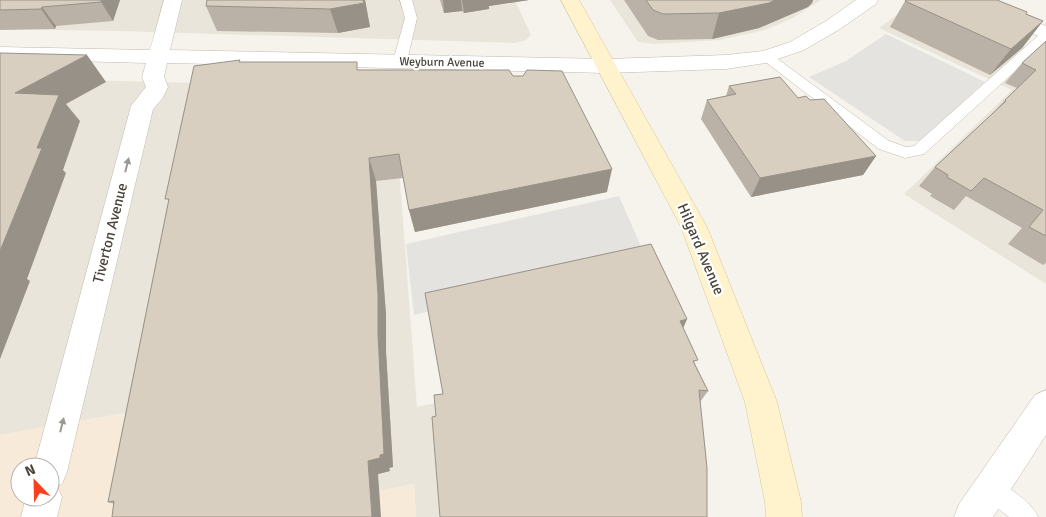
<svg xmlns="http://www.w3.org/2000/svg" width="1046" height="517" font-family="Signika,sans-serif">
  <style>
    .residential { fill: #eae5da }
    .commercial { fill: #f7ead8; fill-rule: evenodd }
    .parking { fill: #e5e3e0 }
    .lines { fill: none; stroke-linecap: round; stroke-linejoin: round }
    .lane-casing { stroke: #c2bbae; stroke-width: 1 }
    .street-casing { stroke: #c2bbae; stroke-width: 1 }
    .secondary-casing { stroke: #d6c79b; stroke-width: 1 }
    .lane { fill: #fff; fill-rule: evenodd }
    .street { fill: #fff; fill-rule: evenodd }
    .secondary { fill: #fff3cd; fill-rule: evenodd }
    .wall { fill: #bab2a6 }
    .shaded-wall { fill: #979187 }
    .building { fill: #d8cfc1; stroke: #979187 }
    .oneway { fill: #9c9892 }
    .labels { text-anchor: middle; stroke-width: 4.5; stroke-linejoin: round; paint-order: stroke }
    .far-street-label { font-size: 12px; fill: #4b4439; stroke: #fff }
    .street-label { font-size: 15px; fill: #4b4439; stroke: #fff }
  </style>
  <rect width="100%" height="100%" fill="#f6f3ec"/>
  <!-- residential -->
  <g class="residential">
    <path d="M0,0h515l16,35 -5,5 -11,3 -396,-12 -119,-2z"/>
    <path d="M610,0h211l-30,19 -26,11 -45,10 -66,4 -16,-2z"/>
    <path d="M915,1h7l124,55v228l-142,-90 108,-104 -133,-62z"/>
    <path d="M0,78l393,10 24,319 263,-59 25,169h-289l-2,-33 -168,33 -110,-106 -136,24z"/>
  </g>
  <!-- commercial -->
  <g class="commercial">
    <path d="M136,411l-17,106h-119v-82zM20,467h30v30h-30z"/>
    <path d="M414,484l2,33h-170z"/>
  </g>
  <!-- parking -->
  <g class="parking">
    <path d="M886,34l99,48 -65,59h-15l-96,-64 37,-16z"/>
    <path d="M619,196l28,64 -233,55 -8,-71z"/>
  </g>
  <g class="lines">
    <!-- lane casing -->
    <g class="lane-casing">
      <g id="lane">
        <path d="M400,0h12l5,18 -10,43 -7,4 -7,-4 12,-43z"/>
        <path d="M1046,32v11l-122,111 -19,4 -26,-9 -120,-92 7,-4 5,1 118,87 17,6 8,-1 127,-113z"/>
        <path d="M991,478c14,6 42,25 47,39h-29l-26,-20 -3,-8 3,-8z"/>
      </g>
    </g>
    <!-- street casing -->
    <g class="street-casing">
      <g id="street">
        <path d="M164,0h18l-12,50 437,9 119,-4 37,-4 27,-9 36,-21 30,-21h22l-2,4 -36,25 -36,21 -38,13 -40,6 -119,4 -440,-10 -3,14 4,10 -6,12 -9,10 -86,363 -5,12 -5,2 5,11 -5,20h-36l5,-20h24v-30h-16l97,-361 15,-19 -4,-10 4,-14 -146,-4v-12l150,3z"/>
        <path d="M958,0h25l63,26v13l-86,-35z"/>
        <path d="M1046,390v45l-53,82h-39l5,-13 76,-109z"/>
      </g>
    </g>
    <!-- secondary casing -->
    <g class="secondary-casing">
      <path id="secondary" d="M561,0h18l128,227 70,175 24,100 1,15h-36l-1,-15 -20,-100 -64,-175z"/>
    </g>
    <!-- lane -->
    <use href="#lane" class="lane"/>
    <!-- street -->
    <use href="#street" class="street"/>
    <!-- secondary -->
    <use href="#secondary" class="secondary"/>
  </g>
  <!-- wall -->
  <g class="wall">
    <path d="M0,0h120l-7,21 -57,5 -1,3 -55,1z"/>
    <path d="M365,0l5,27 -32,6 -121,-2 -11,-25z"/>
    <path d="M440,0h89l-40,6v3l-25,4 -2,-2 -18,2z"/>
    <path d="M624,0h189l-1,3 -4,4 -49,21 -47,11 -54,1 -10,-4z"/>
    <path d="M905,1l121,13 17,7 -21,27 -32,27 -100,-48z"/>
    <path d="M1046,41v222l-3,2 -35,-21 14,-16 -56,-32 -12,14 -24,-14 2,-2 -13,-8 16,-19 59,-55 11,-12 12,-12 -12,-5 17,-20z"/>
    <path d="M241,62l118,8 248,122 -192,40 -6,-22 -6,-32 -27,3 10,134v37l7,115 -4,1 1,3 -12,3 -264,30 -6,-2 60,-299z"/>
    <path d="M729,86l81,14 66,56 -13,19 -112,22 -50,-78 6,-19 19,-4z"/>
    <path d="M687,319l-4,9 12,36 13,27 -8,11 -264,14 7,-22z"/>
  </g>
  <!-- shaded-wall -->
  <g class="shaded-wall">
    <path d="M101,0h19l-7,21 -12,-19z"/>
    <path d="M363,0h2l5,27 -32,6 -8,-24z"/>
    <path d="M443,0h18l1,11 -18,2z"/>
    <path d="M462,0h67l-40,6v3l-25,4z"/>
    <path d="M775,0h38l-1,3 -4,4 -49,21 -47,11 7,-26z"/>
    <path d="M42,7l14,19 -1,3 -14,-20z"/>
    <path d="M1043,21l-21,27 -32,27 21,-26z"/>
    <path d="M87,55l19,27 -40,22 14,17 -17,49 3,3 -39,106 3,2 -30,78v-108l37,-103 -22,-55z"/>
    <path d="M876,156l-13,19 -112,22 9,-19z"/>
    <path d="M369,158l7,23 10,134v37l7,115 -4,1 1,3 -12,3 3,43h-9l-4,-56 10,-127z"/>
    <path d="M612,169l-5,23 -192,40 -6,-22z"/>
    <path d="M687,319l-9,21 2,-19z"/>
  </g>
  <!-- building -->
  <g class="building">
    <path d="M0,0h101v2l-59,5 -1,2 -41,1z"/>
    <path d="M207,0h156l1,3 -34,6 -124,-3z"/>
    <path d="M646,0h129l-6,3 -50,10 -56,1 -10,-4z"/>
    <path d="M906,0h91l30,12 -1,2 17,7 -32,28 -106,-48z"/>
    <path d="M1046,41v195l-17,-9 14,-17 -59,-32 -13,13 -24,-14 1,-2 -13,-8 71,-66 -1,-1 31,-30 -14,-7z"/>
    <path d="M0,53l87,2 -72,38 44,2 -22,53h5l-42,103z"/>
    <path d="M240,60l-1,2h118v8h152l4,6h10l4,-6 35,1 50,98 -203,41 -10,-56 -30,4 9,137v39l6,120 -4,1v3l-12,3 4,56h-260l2,-16 -6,1 61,-303h-4l29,-133z"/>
    <path d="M780,77l18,21 8,-2 4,4 14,-1 52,57 -116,22 -53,-78 29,-6 -7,-8z"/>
    <path d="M651,244l36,75 -7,2 18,39 -5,1 15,30 -9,-1 8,78v49h-267l-8,-100 4,-1 -2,-21 9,-1 -18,-101z"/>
  </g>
  <!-- one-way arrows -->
  <defs><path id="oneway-solid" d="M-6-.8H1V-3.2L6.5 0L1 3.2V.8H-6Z" transform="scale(1.25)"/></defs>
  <g class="oneway">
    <use href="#oneway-solid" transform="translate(127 165) rotate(-76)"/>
    <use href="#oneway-solid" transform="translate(62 425) rotate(-76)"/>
  </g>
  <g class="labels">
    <!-- far-street labels -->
    <g class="far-street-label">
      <text transform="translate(442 62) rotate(1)" y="4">Weyburn Avenue</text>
    </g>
    <!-- street labels -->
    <g class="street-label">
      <text transform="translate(110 233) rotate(-76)" y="5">Tiverton Avenue</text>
      <text transform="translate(701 249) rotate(67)" y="5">Hilgard Avenue</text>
    </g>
  </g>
  <!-- north arrow -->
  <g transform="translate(35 482) rotate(337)"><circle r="24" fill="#ffffff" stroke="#b7b4b0"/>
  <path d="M0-4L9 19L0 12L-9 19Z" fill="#fc3f1d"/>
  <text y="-8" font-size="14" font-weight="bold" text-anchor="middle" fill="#4b4439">N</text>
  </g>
</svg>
